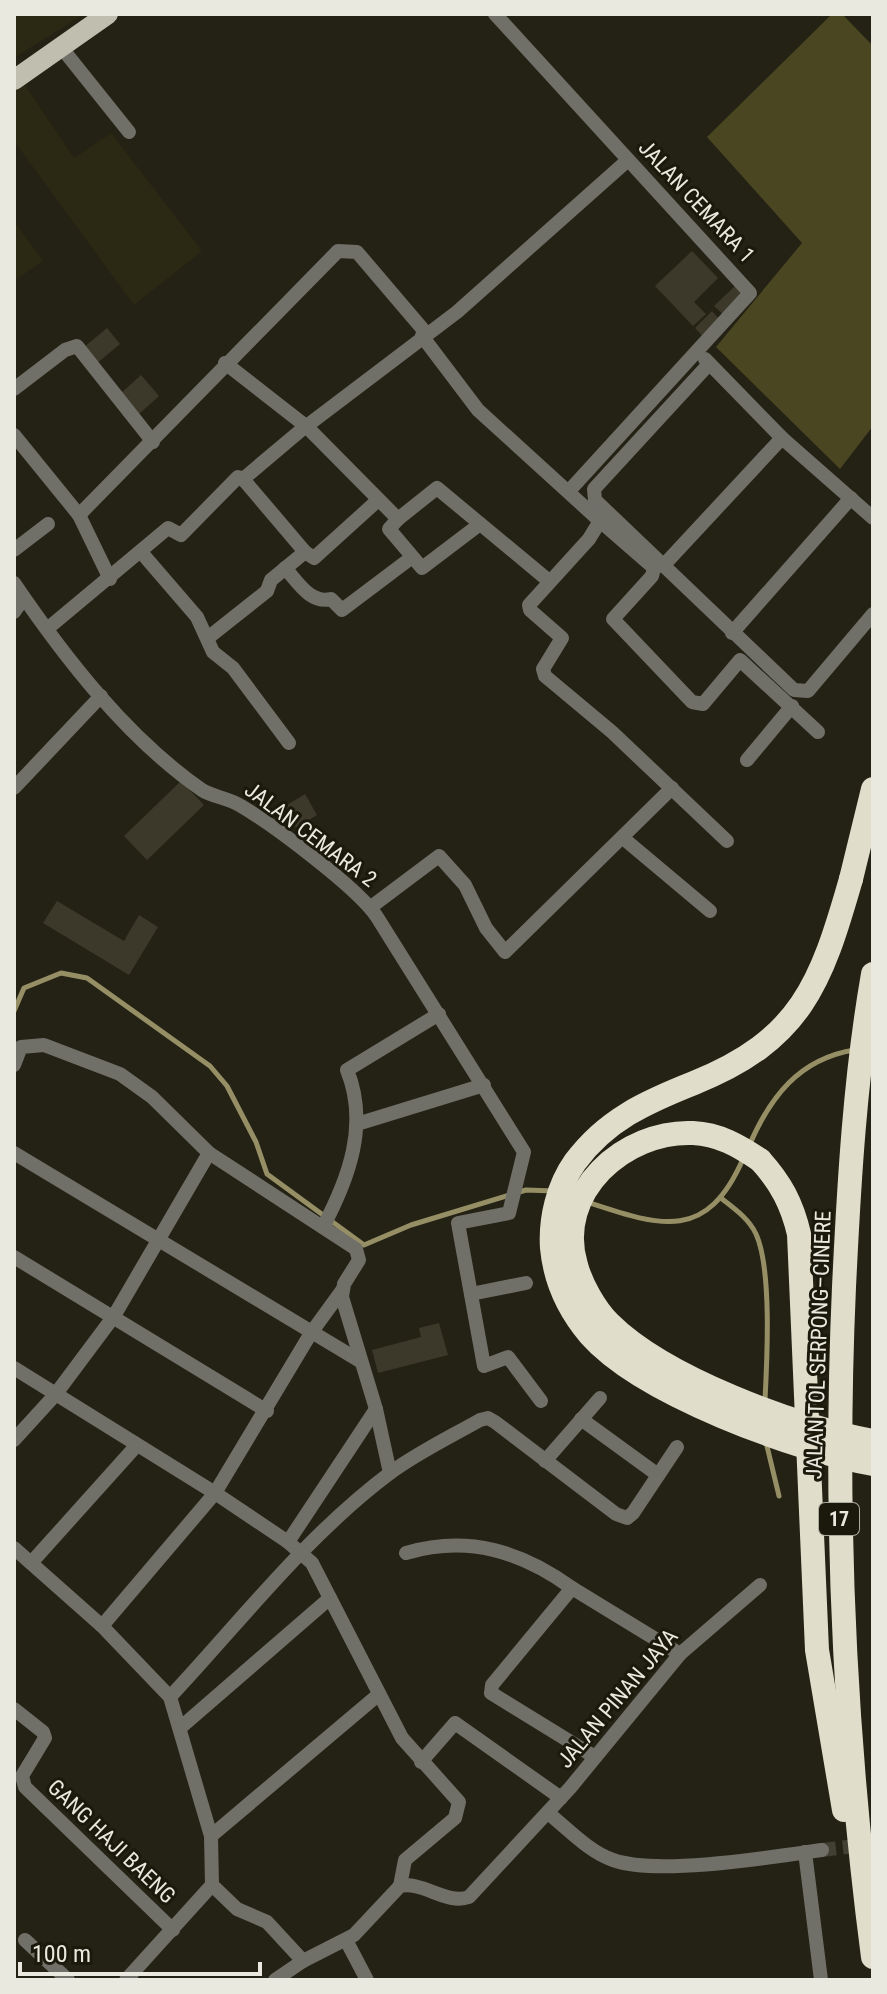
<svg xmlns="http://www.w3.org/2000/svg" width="887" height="1994" font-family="'Roboto Condensed',sans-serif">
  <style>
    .built { fill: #2b2813 }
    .green { fill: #4b4622 }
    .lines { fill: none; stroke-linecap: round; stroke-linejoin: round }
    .stream { stroke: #968f66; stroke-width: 5 }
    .building { fill: #3c392a }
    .minor-tunnel { stroke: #424032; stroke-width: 14; stroke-dasharray: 14 7; stroke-linecap: butt }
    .minor { stroke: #706f68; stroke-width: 14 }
    .primary { stroke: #c0beaf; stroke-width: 20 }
    .motorway { stroke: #e0decb; stroke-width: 24 }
    .motorway-bridge { stroke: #e0decb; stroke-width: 24 }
    .labels { text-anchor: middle; stroke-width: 6; stroke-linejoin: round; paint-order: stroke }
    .shield { fill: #1b190b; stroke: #acab9f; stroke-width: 2 }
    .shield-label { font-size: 20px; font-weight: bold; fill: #eae9df }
    .street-label { font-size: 22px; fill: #eae9df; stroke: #1b190b }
  </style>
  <rect width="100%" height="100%" fill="#242214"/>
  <!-- built -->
  <g class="built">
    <path d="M14,14h70l-70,44z"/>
    <path d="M14,69l60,89 37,-25 91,118 -68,54 -120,-164z"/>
    <path d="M14,221l29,40 -29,20z"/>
  </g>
  <!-- green -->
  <path class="green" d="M832,14h10l31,32v380l-33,43 -124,-122 86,-104 -95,-106z"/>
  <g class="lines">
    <!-- stream -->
    <g class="stream">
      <path d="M14,1011l10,-23 37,-15 26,5 123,88 17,20 29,56 11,32 97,71 47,-20 115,-35 28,1"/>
      <path d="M749,1146c21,-49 50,-87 105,-96"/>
      <path d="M722,1199c13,10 27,20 34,35 16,35 11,127 9,166"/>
      <path d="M587,1202c73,24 119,41 156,-43"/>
      <path d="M766,1442l13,54"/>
    </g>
  </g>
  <!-- building -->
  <g class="building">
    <path d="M692,251l26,27 -24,24 12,12 -13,12 -38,-40z"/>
    <path d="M735,286l10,10 -20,20 -11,-10z"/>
    <path d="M712,311l9,10 -17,17 -9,-10z"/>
    <path d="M107,328l13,16 -24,20 -13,-16z"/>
    <path d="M141,375l18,21 -21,19 -18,-21z"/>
    <path d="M181,781l23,24 -57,55 -23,-24z"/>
    <path d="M305,794l12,21 -21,13 -12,-21z"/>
    <path d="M57,901l67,40 15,-26 19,12 -29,48 -86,-52z"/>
    <path d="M439,1323l9,32 -70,18 -6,-23 49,-13 -2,-9z"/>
  </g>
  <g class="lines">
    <!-- minor-tunnel -->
    <path class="minor-tunnel" d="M822,1850l51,-6"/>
    <!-- minor -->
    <g class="minor">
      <path d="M495,14l255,279 -181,198"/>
      <path d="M61,47l68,85"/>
      <path d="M422,336l56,74 122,111 -11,18 -60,66 1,5 32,28 -19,31 2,7 67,56 115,109"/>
      <path d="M705,359l77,79 91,80"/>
      <path d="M225,363l82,64 91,92 39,-31 112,93"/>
      <path d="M709,364l-115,125 1,11 199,190 14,1 65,-77"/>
      <path d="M14,389l51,-39 12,-4 76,96"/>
      <path d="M14,435l65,80 31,64"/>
      <path d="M243,479l62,73"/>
      <path d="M79,515l259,-264 19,1 69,81"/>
      <path d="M398,519l-9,10 33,39 58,-44"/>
      <path d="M600,521l54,47 -2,8 -39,43 79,83 11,2 37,-44 78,72"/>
      <path d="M14,550l34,-26"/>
      <path d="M141,552l56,65 16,35 20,16 56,75"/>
      <path d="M663,566l119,-128"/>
      <path d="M285,568c13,14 25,36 46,31l11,11 69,-52"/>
      <path d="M14,583c51,75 113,155 188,207 11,7 27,8 39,16 31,18 118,83 136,111l147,235 -15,61 -51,10 26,143 24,-9 33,44"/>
      <path d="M14,612l10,-14"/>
      <path d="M47,629l121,-101 13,7 57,-58 5,2 57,-48 157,-119 171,-152"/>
      <path d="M732,633l119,-135"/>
      <path d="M209,637l58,-46 4,-11 34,-28 9,6 63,-57"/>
      <path d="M747,760l45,-54"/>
      <path d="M14,788l87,-92"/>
      <path d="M623,838l87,73"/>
      <path d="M371,907l68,-51 26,29 21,43 19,24 167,-164"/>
      <path d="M14,1065l7,-18 23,-2 76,29 32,23 57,56 147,96 3,11 -15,24 -2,13 34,112 14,64"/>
      <path d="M357,1124l127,-39"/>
      <path d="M14,1153l346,208"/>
      <path d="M323,1227c26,-49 46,-103 24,-157l92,-56"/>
      <path d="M14,1257l253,154"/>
      <path d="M471,1294l55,-11"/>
      <path d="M14,1368l201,125 73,49 24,21 90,175 57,64 -4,16 -50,42 -5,26"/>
      <path d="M581,1419l77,56"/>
      <path d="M14,1440l41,-45 59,-79 95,-163"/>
      <path d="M545,1461l55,-63"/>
      <path d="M288,1542l88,-133"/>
      <path d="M14,1548l88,78 68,71 41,139 1,49 -86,95"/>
      <path d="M406,1553c62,-18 115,-2 166,35"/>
      <path d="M31,1563l106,-118"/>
      <path d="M102,1626l113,-133 96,-160 32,-44"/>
      <path d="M170,1697c71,-76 136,-161 220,-224 27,-20 60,-36 90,-53l8,-2 7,4 121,92 11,4 6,-5 44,-66"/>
      <path d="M14,1709l29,23 2,6 -23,38 3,11 148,143"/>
      <path d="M180,1728l150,-130"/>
      <path d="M595,1757l-104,-64 1,-8 80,-97 108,66"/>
      <path d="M421,1762l34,-39 106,75"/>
      <path d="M548,1813c19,15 41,39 65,47 45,16 160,-3 209,-10"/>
      <path d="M211,1836l167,-141"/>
      <path d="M805,1852l16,128"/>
      <path d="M212,1885l25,24 30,13 36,39"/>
      <path d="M25,1940l43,40"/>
      <path d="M346,1940l21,40"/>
      <path d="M275,1980l28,-19 51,-26 46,-49c23,-5 46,19 69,11l101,-109 110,-134 80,-69"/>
    </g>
    <!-- primary -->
    <path class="primary" d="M14,80l94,-66"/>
    <!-- motorway -->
    <g class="motorway">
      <path d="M851,879l22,-90"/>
      <path d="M873,974c-18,103 -24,209 -29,313 -10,224 0,448 29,670"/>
      <path d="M760,1160c21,23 32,44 39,74l18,416 27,160"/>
    </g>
    <!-- motorway-bridge -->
    <g class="motorway-bridge">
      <path d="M851,879c-30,105 -50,161 -157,204 -48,19 -88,37 -119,79 -17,24 -25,57 -23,86 3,33 16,61 38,87 52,59 206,115 283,129"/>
      <path d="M760,1160c-21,-14 -41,-26 -67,-27 -68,-3 -139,59 -117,132 5,19 19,44 33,58 55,55 188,104 264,118"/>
    </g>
  </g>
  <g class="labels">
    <!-- shield labels -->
    <rect class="shield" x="819" y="1503" width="40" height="32" rx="6"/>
    <g class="shield-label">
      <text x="839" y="1526">17</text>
    </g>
    <!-- street labels -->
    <g class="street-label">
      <text transform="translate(697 201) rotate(47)" y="8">JALAN CEMARA 1</text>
      <text transform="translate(311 834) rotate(37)" y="8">JALAN CEMARA 2</text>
      <text transform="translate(818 1345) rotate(-88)" y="8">JALAN TOL SERPONG–CINERE</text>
      <text transform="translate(617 1698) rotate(-50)" y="8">JALAN PINAN JAYA</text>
      <text transform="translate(112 1841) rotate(44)" y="8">GANG HAJI BAENG</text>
    </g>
  </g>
  <!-- border -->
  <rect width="887" height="1994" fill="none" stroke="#eae9df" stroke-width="32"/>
  <!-- scale -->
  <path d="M20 1962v12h240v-12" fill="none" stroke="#eae9df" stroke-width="4"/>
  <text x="32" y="1962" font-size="24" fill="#eae9df" stroke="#1b190b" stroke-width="6" paint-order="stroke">100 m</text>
</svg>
